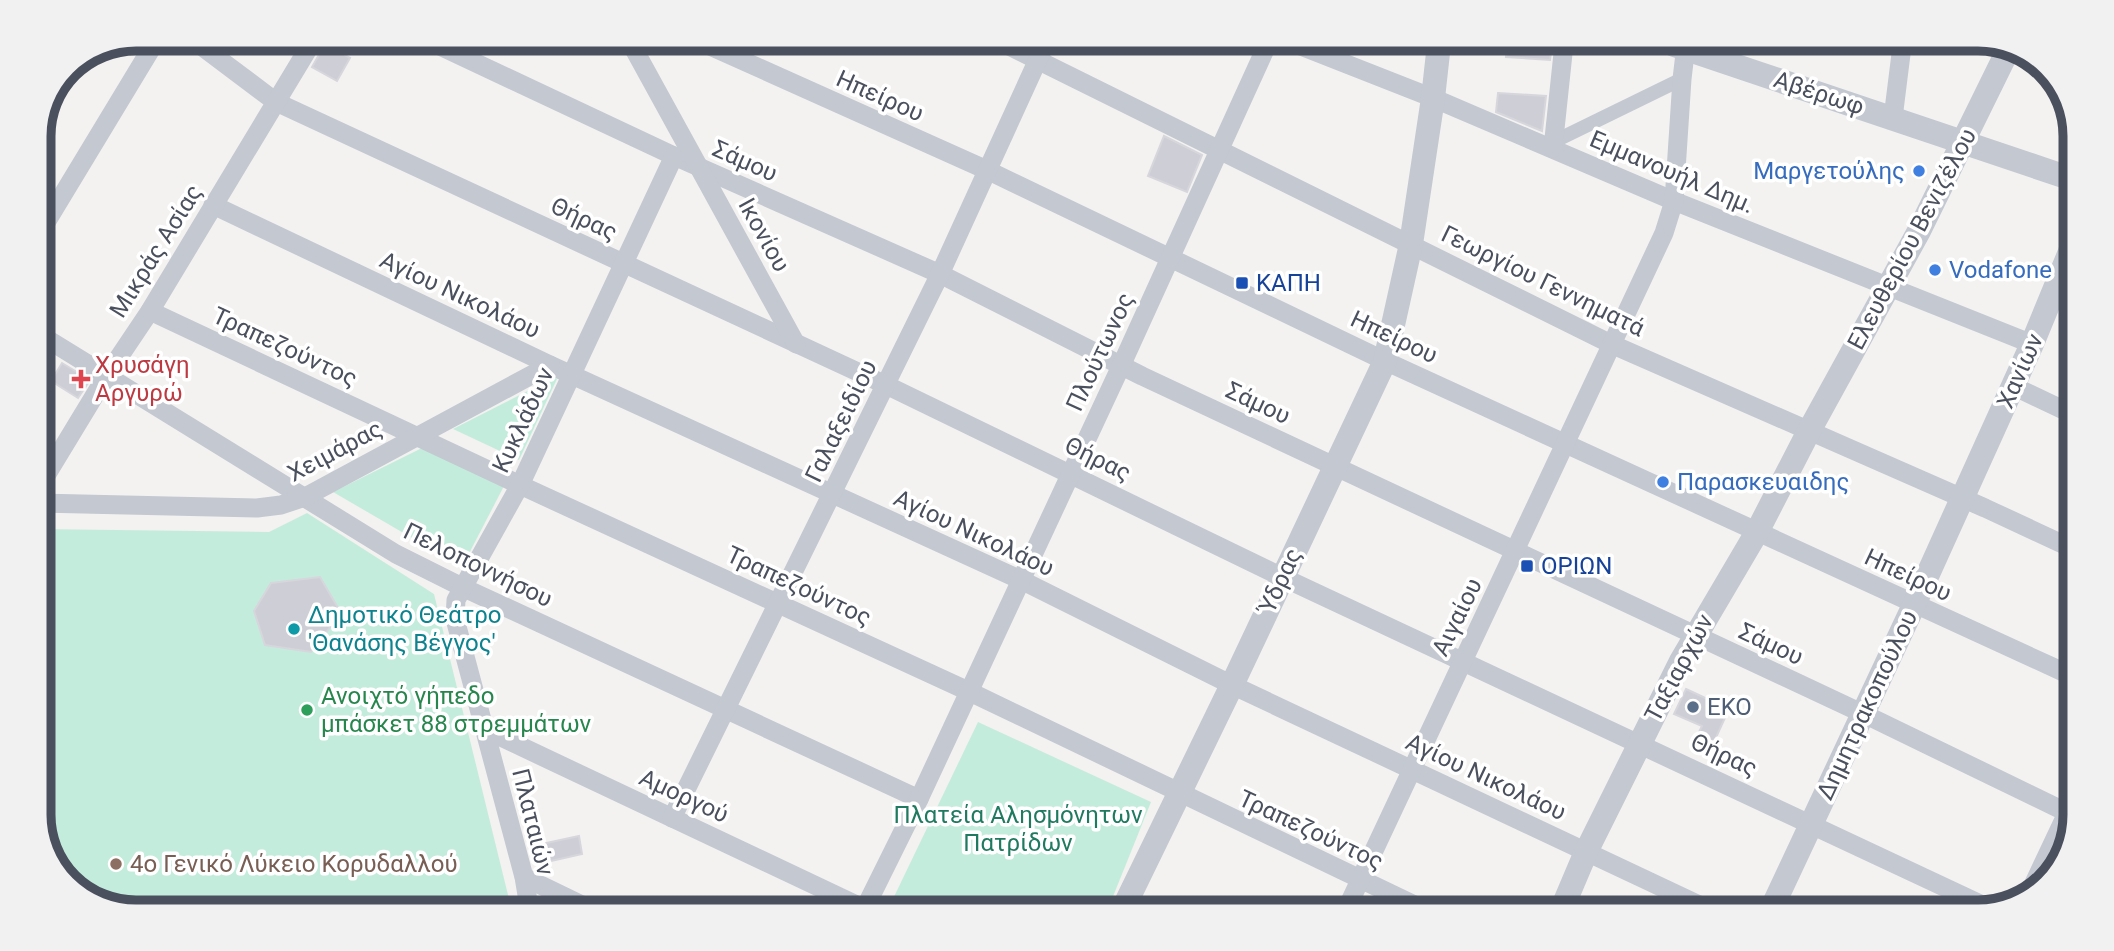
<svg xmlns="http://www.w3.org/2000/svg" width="2114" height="951" font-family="Roboto,sans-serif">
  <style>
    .green { fill: #c4ecdc }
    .building { fill: #cecfd6; stroke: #d6d6dc; stroke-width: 2 }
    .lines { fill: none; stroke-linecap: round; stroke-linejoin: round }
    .pedestrian { stroke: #c3c8d1; stroke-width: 14 }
    .minor { stroke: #c3c8d1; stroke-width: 19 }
    .tertiary { stroke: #c3c8d1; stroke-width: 24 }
    .shop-dot { fill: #3f7fe0; stroke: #fff; stroke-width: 2.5 }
    .transit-dot { fill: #1a4fb4; stroke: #fff; stroke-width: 2.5 }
    .health-dot { fill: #e0444e; stroke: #fff; stroke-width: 2.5 }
    .culture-dot { fill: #0f9aa8; stroke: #fff; stroke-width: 2.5 }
    .service-dot { fill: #5c6f8a; stroke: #fff; stroke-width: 2.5 }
    .leisure-dot { fill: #2e9e5b; stroke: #fff; stroke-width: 2.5 }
    .education-dot { fill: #8d6e63; stroke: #fff; stroke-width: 2.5 }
    .labels { text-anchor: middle; stroke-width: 7; stroke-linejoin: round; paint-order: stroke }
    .street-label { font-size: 24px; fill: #4a505d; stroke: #fff }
    .shop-label { font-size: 24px; fill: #366cbe; stroke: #fff; text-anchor: start }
    .transit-label { font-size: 24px; fill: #164399; stroke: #fff; text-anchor: start }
    .health-label { font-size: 24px; fill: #be3a42; stroke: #fff; text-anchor: start }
    .culture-label { font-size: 24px; fill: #0d838f; stroke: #fff; text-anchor: start }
    .leisure-label { font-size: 24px; fill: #27864d; stroke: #fff; text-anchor: start }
    .service-label { font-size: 24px; fill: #4e5e75; stroke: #fff; text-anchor: start }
    .park-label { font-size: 24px; fill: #207a5f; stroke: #fff }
    .education-label { font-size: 24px; fill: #785e54; stroke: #fff; text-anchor: start }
    .rim { fill: none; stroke: #4a505d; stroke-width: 9 }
  </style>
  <rect width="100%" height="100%" fill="#f3f2f1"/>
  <!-- green -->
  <g class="green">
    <path d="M555,377l2,2 -38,81 -66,-31z"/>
    <path d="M424,447l80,39 -42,81 -129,-75z"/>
    <path d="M307,513l127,81 77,313 -413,-2 -43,-35 -16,-48v-293l230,3z"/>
    <path d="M978,722l173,80 -43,107 -206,-1 -11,-5z"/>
  </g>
  <!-- building -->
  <g class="building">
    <path d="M325,44l25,14 -13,23 -25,-14z"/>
    <path d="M1507,44h45l-2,16 -44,-3z"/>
    <path d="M1498,93l48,3 -4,35 -46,-19z"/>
    <path d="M1164,136l38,19 -15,37 -39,-16z"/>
    <path d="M62,363l28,17 -12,18 -27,-17z"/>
    <path d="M320,577l21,36 -30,39 -46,-7 -11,-34 17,-28z"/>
    <path d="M1686,689l43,20 -15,33 -16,-8 4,-8 -28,-12z"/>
    <path d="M579,836l3,18 -40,9 -5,-18z"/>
  </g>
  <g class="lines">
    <!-- pedestrian -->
    <path class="pedestrian" d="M1553,142l129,-63"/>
    <!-- minor -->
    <g class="minor">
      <path d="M192,39l84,63 610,283 396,192 709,332"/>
      <path d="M427,40l247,116 266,118 202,102 726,340 200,97"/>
      <path d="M629,40l167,304"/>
      <path d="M699,41l290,130 396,190 685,314"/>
      <path d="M1001,42l610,302 374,164 86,40"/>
      <path d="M1293,43l140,55 241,103 358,143"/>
      <path d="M1893,118l9,-72"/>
      <path d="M1553,148l11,-104"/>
      <path d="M213,205l337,160 471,215 211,105 480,226"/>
      <path d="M39,234l118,-195"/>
      <path d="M150,311l370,174 448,206 457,219"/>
      <path d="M39,334l357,220 66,33 457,212"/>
      <path d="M2013,386l59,28"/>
      <path d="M39,487l68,-112 43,-64 164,-272"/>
      <path d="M39,503l218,5 24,-3 24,-8 245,-132"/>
      <path d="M484,729l379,179"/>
      <path d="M672,818l268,-544 106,-232"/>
      <path d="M524,877l62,30"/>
      <path d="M2027,898l41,-87"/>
      <path d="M529,907l-5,-30 -69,-258 1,-19 64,-115 154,-329"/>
      <path d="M865,908l54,-109 202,-433 147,-323"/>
      <path d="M1346,910l318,-677 10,-32 8,-122 4,-34"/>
    </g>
    <!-- tertiary -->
    <g class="tertiary">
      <path d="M1674,45l401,135"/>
      <path d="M1123,909l109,-224 153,-324 26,-117 22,-146 6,-54"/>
      <path d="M1561,911l25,-59 95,-191 76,-129 52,-101 110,-200 91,-185"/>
      <path d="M1770,912l144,-307 118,-261 42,-102"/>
    </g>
  </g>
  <!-- markers -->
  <g class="shop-dot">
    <circle cx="1919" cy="171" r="7"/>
    <circle cx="1935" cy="270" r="7"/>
    <circle cx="1663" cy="482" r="7"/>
  </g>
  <g class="transit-dot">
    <rect x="1235" y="276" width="14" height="14" rx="3.5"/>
    <rect x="1520" y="559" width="14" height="14" rx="3.5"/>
  </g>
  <path class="health-dot" d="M77.5 368.5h7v7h7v7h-7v7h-7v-7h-7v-7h7z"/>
  <circle class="culture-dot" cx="294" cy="629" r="7"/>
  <circle class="service-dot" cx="1693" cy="707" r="7"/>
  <circle class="leisure-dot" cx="307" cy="710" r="7"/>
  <circle class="education-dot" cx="116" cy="864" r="7"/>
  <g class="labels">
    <!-- street labels -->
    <g class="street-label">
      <text transform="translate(1819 93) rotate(18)" y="8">Αβέρωφ</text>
      <text transform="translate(880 96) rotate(24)" y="8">Ηπείρου</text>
      <text transform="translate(745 161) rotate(24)" y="8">Σάμου</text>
      <text transform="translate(1672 172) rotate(23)" y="8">Εμμανουήλ Δημ.</text>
      <text transform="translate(584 219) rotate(25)" y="8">Θήρας</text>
      <text transform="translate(764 235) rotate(61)" y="8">Ικονίου</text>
      <text transform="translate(1912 239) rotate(-62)" y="8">Ελευθερίου Βενιζέλου</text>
      <text transform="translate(156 251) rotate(-58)" y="8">Μικράς Ασίας</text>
      <text transform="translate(1543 281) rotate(26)" y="8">Γεωργίου Γεννηματά</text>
      <text transform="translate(460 295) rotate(25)" y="8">Αγίου Νικολάου</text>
      <text transform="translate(1394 337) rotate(25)" y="8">Ηπείρου</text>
      <text transform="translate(285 347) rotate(25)" y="8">Τραπεζούντος</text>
      <text transform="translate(1100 352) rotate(-65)" y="8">Πλούτωνος</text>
      <text transform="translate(2020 371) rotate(-66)" y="8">Χανίων</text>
      <text transform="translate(1258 403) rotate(25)" y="8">Σάμου</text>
      <text transform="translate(523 420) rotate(-65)" y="8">Κυκλάδων</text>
      <text transform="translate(841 421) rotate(-64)" y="8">Γαλαξειδίου</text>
      <text transform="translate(335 451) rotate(-28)" y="8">Χειμάρας</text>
      <text transform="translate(1098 459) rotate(26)" y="8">Θήρας</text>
      <text transform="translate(974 533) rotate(25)" y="8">Αγίου Νικολάου</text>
      <text transform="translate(478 565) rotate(26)" y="8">Πελοποννήσου</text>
      <text transform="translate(1908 575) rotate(25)" y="8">Ηπείρου</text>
      <text transform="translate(1280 581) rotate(-65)" y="8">Ύδρας</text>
      <text transform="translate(799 586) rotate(25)" y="8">Τραπεζούντος</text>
      <text transform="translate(1457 617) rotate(-64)" y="8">Αιγαίου</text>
      <text transform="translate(1771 644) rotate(25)" y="8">Σάμου</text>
      <text transform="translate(1679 668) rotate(-62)" y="8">Ταξιαρχών</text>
      <text transform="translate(1867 705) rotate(-65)" y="8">Δημητρακοπούλου</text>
      <text transform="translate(1724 755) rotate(25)" y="8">Θήρας</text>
      <text transform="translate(1486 777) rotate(25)" y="8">Αγίου Νικολάου</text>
      <text transform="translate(684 796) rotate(25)" y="8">Αμοργού</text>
      <text transform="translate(533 822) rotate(76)" y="8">Πλαταιών</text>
      <text transform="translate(1311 830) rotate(25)" y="8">Τραπεζούντος</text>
    </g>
    <!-- shop labels -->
    <g class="shop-label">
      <text x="1905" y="179" text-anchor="end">Μαργετούλης</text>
      <text x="1949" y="278">Vodafone</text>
      <text x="1677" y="490">Παρασκευαιδης</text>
    </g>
    <!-- transit labels -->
    <g class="transit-label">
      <text x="1256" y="291">ΚΑΠΗ</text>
      <text x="1541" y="574">ΟΡΙΩΝ</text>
    </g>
    <!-- health labels -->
    <g class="health-label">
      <text x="95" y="373">Χρυσάγη<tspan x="95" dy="28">Αργυρώ</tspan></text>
    </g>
    <!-- culture labels -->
    <g class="culture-label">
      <text x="308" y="623">Δημοτικό Θεάτρο<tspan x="308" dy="28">'Θανάσης Βέγγος'</tspan></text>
    </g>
    <!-- leisure labels -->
    <g class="leisure-label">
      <text x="321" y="704">Ανοιχτό γήπεδο<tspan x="321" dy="28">μπάσκετ 88 στρεμμάτων</tspan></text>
    </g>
    <!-- service labels -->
    <g class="service-label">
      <text x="1707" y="715">EKO</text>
    </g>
    <!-- park labels -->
    <g class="park-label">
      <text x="1018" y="823">Πλατεία Αλησμόνητων<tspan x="1018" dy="28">Πατρίδων</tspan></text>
    </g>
    <!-- education labels -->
    <g class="education-label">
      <text x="130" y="872">4ο Γενικό Λύκειο Κορυδαλλού</text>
    </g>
  </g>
  <!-- crop -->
  <path d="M0 0H2114V951H0ZM136 51H1978A85 85 0 0 1 2063 136V815A85 85 0 0 1 1978 900H136A85 85 0 0 1 51 815V136A85 85 0 0 1 136 51Z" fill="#f1f1f2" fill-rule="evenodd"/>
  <path class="rim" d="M136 51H1978A85 85 0 0 1 2063 136V815A85 85 0 0 1 1978 900H136A85 85 0 0 1 51 815V136A85 85 0 0 1 136 51Z"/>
</svg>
